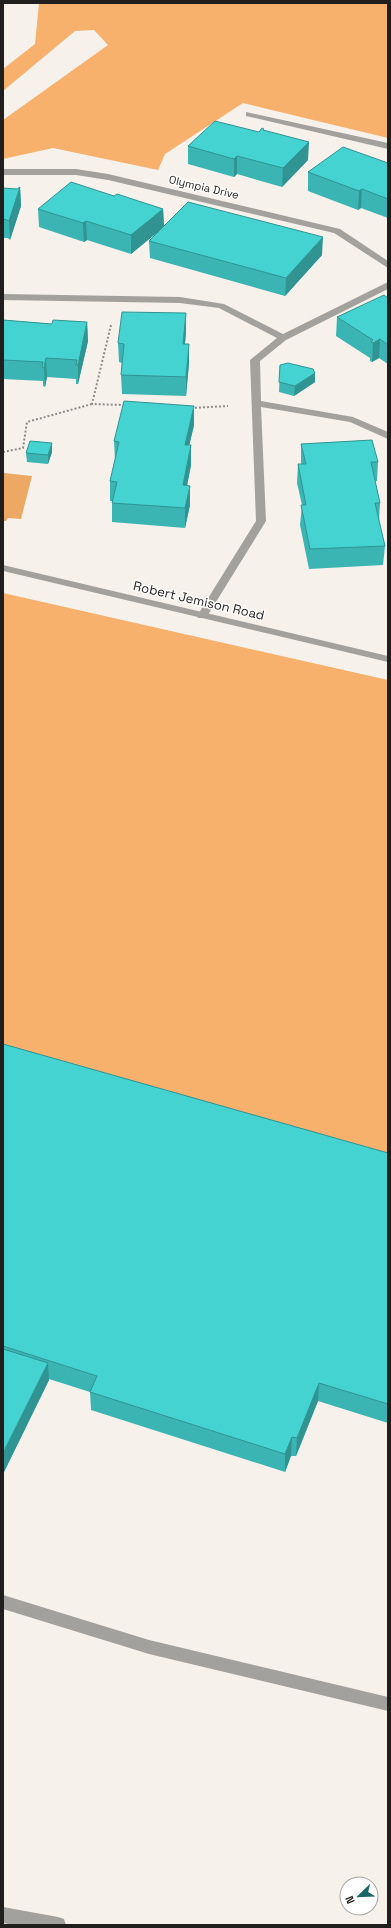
<svg xmlns="http://www.w3.org/2000/svg" width="391" height="1928" font-family="'Space Grotesk',sans-serif">
  <style>
    .forest { fill: #f7b16c }
    .water { fill: #eda863 }
    .lines { fill: none; stroke-linecap: round; stroke-linejoin: round }
    .path { stroke: #8f8b87; stroke-width: 2; stroke-dasharray: 2 2; stroke-linecap: butt }
    .lane { fill: #a3a19e; fill-rule: evenodd }
    .street { fill: #a3a19e; fill-rule: evenodd }
    .wall { fill: #3bb5b4 }
    .shaded-wall { fill: #309492 }
    .building { fill: #45d3d1; stroke: #309492 }
    .labels { text-anchor: middle; stroke-width: 3; stroke-linejoin: round; paint-order: stroke }
    .far-street-label { font-size: 11px; fill: #211f1d; stroke: #fff }
    .street-label { font-size: 13px; fill: #211f1d; stroke: #fff }
  </style>
  <rect width="100%" height="100%" fill="#f7f1ec"/>
  <!-- forest -->
  <g class="forest">
    <path d="M39,3h349v135l-145,-35 -78,51 -7,16 -105,-22 -50,11v-39l105,-75 -14,-15 -19,1 -72,60v-22l32,-25z"/>
    <path d="M3,593l385,87v473l-385,-108z"/>
  </g>
  <!-- water -->
  <path class="water" d="M4,473l28,3 -11,43 -13,-1 -2,3h-3z"/>
  <g class="lines">
    <!-- path -->
    <g class="path">
      <path d="M111,325l-19,79 32,1"/>
      <path d="M191,408l37,-2"/>
      <path d="M3,452l20,-4 4,-26 65,-18"/>
    </g>
    <!-- lane -->
    <g class="lane">
      <path d="M246,112l142,31v6l-142,-33z"/>
      <path d="M3,169h73l32,5 232,55 48,32v7l-54,-35 -226,-53 -32,-5h-73z"/>
      <path d="M388,282v7l-102,51 -26,21 1,40 92,16 35,15v7l-38,-17 -89,-15 5,114 -60,97h-8l-1,-2 59,-95 -6,-161 27,-22 -58,-30 -39,-5 -177,-3v-6l177,3 44,7 59,30z"/>
      <path d="M3,1595l146,45 239,57v14l-239,-57 -146,-45z"/>
    </g>
    <!-- street -->
    <g class="street">
      <path d="M3,565l385,91v6l-385,-91z"/>
      <path d="M3,1907l55,10 6,2 2,6h-52l-11,-2z"/>
    </g>
  </g>
  <!-- wall -->
  <g class="wall">
    <path d="M264,131l44,29 -26,27 -45,-13 -3,3 -46,-13v-18z"/>
    <path d="M388,163v55l-27,-10 -3,2 -50,-19v-19z"/>
    <path d="M20,187l1,19 -11,34 -2,-2h-5v-50l14,1z"/>
    <path d="M114,196l49,13 1,18 158,28 -37,41 -135,-38 -1,-17 13,-13 -31,26 -44,-14 -3,2 -45,-15 -1,-18z"/>
    <path d="M388,298v66l-9,-6 -7,4 -2,-1v-3l-34,-22 1,-19z"/>
    <path d="M3,320l49,4 35,-2 1,19 -10,43h-2v-5l-29,-2 -2,10 -2,-1v-5l-40,-2z"/>
    <path d="M186,332l-1,12 4,19 -3,33 -64,-2 -1,-19 1,-12 -3,-1 -1,-19z"/>
    <path d="M280,365l35,8v9l-21,14 -15,-4z"/>
    <path d="M194,406v19l-5,20h2v20l-4,21h3v19l-5,23 -73,-6v-21h-2v-20l5,-21 -1,-19z"/>
    <path d="M301,444l77,18 -1,19h-2l5,22 -1,19 6,24 -2,19 -74,4 -9,-44 2,-20 -5,-22 1,-19h3z"/>
    <path d="M52,452l-4,12 -21,-2 -1,-9z"/>
    <path d="M3,1044l385,109v270l-70,-22 -22,55h-5l-6,16 -194,-62 -1,-18 -41,-13v1l-46,94z"/>
  </g>
  <!-- shaded-wall -->
  <g class="shaded-wall">
    <path d="M309,142l-1,18 -26,27 1,-19z"/>
    <path d="M237,156v18l-3,3v-18z"/>
    <path d="M20,187l1,19 -11,34 -1,-19z"/>
    <path d="M362,189l-1,19 -3,2 1,-19z"/>
    <path d="M163,209l1,18 -33,27v-19z"/>
    <path d="M86,221l1,19 -3,2 -1,-19z"/>
    <path d="M323,237l-1,18 -37,41 1,-18z"/>
    <path d="M186,313v19l-3,31v-19z"/>
    <path d="M87,322l1,19 -10,43v-19z"/>
    <path d="M380,339l-1,19 -7,4 1,-19z"/>
    <path d="M189,344v19l-3,33v-19z"/>
    <path d="M46,358l1,19 -2,10 -1,-19z"/>
    <path d="M315,373v9l-21,14 1,-10z"/>
    <path d="M194,406v19l-9,39v-19z"/>
    <path d="M52,443v9l-4,12v-9z"/>
    <path d="M191,445v20l-8,40v-20z"/>
    <path d="M190,486v19l-5,23v-20z"/>
    <path d="M48,1363l1,17 -46,94v-21z"/>
    <path d="M319,1383l-1,18 -22,55 1,-18z"/>
    <path d="M292,1437l-1,19 -6,16v-18z"/>
  </g>
  <!-- building -->
  <g class="building">
    <path d="M215,121l44,11 3,-4 2,1 -1,1 46,12 -26,26 -46,-12 -3,3 -46,-13z"/>
    <path d="M343,147l45,16v36l-26,-10 -3,2 -51,-19z"/>
    <path d="M71,182l43,14 3,-2 46,15 -32,26 -45,-14 -3,2 -45,-14z"/>
    <path d="M20,187l-11,34 -2,-1 -4,-1v-31l14,1z"/>
    <path d="M188,202l135,35 -37,41 -137,-37z"/>
    <path d="M384,295l4,3v47l-8,-6 -7,4 -2,-1 2,-2 -36,-23z"/>
    <path d="M122,312l64,1 -3,31h6l-3,33 -65,-2 3,-31 -6,-1z"/>
    <path d="M3,320l49,4 1,-4 34,2 -9,43h-2l1,-5 -31,-2 -2,10 -2,-1 1,-5 -40,-2z"/>
    <path d="M288,363l25,6 2,4 -20,13 -16,-4 1,-17z"/>
    <path d="M124,401l70,5 -9,39h6l-8,40 7,1 -5,22 -73,-5 5,-21 -7,-1 9,-39 -5,-1z"/>
    <path d="M372,440l6,22h-7l9,41h-5l10,43 -75,3 -9,-44h5l-8,-41h8l-5,-20z"/>
    <path d="M30,441l22,2 -4,12 -22,-2z"/>
    <path d="M3,1044l385,109v251l-69,-21 -22,55 -5,-1 -7,17 -195,-62 7,-16 -94,-30z"/>
    <path d="M3,1349l45,14 -45,90z"/>
  </g>
  <g class="labels">
    <!-- far-street labels -->
    <g class="far-street-label">
      <text transform="translate(204 187) rotate(13)" y="4">Olympia Drive</text>
    </g>
    <!-- street labels -->
    <g class="street-label">
      <text transform="translate(199 600) rotate(13)" y="5">Robert Jemison Road</text>
    </g>
  </g>
  <!-- border -->
  <rect width="391" height="1928" fill="none" stroke="#211f1d" stroke-width="8"/>
  <!-- north arrow -->
  <g transform="translate(359 1896) rotate(247)"><circle r="19" fill="#ffffff" stroke="#a6a5a5"/>
  <path d="M0-3L7 15L0 10L-7 15Z" fill="#196766"/>
  <text y="-6" font-size="11" font-weight="bold" text-anchor="middle" fill="#211f1d">N</text>
  </g>
</svg>
